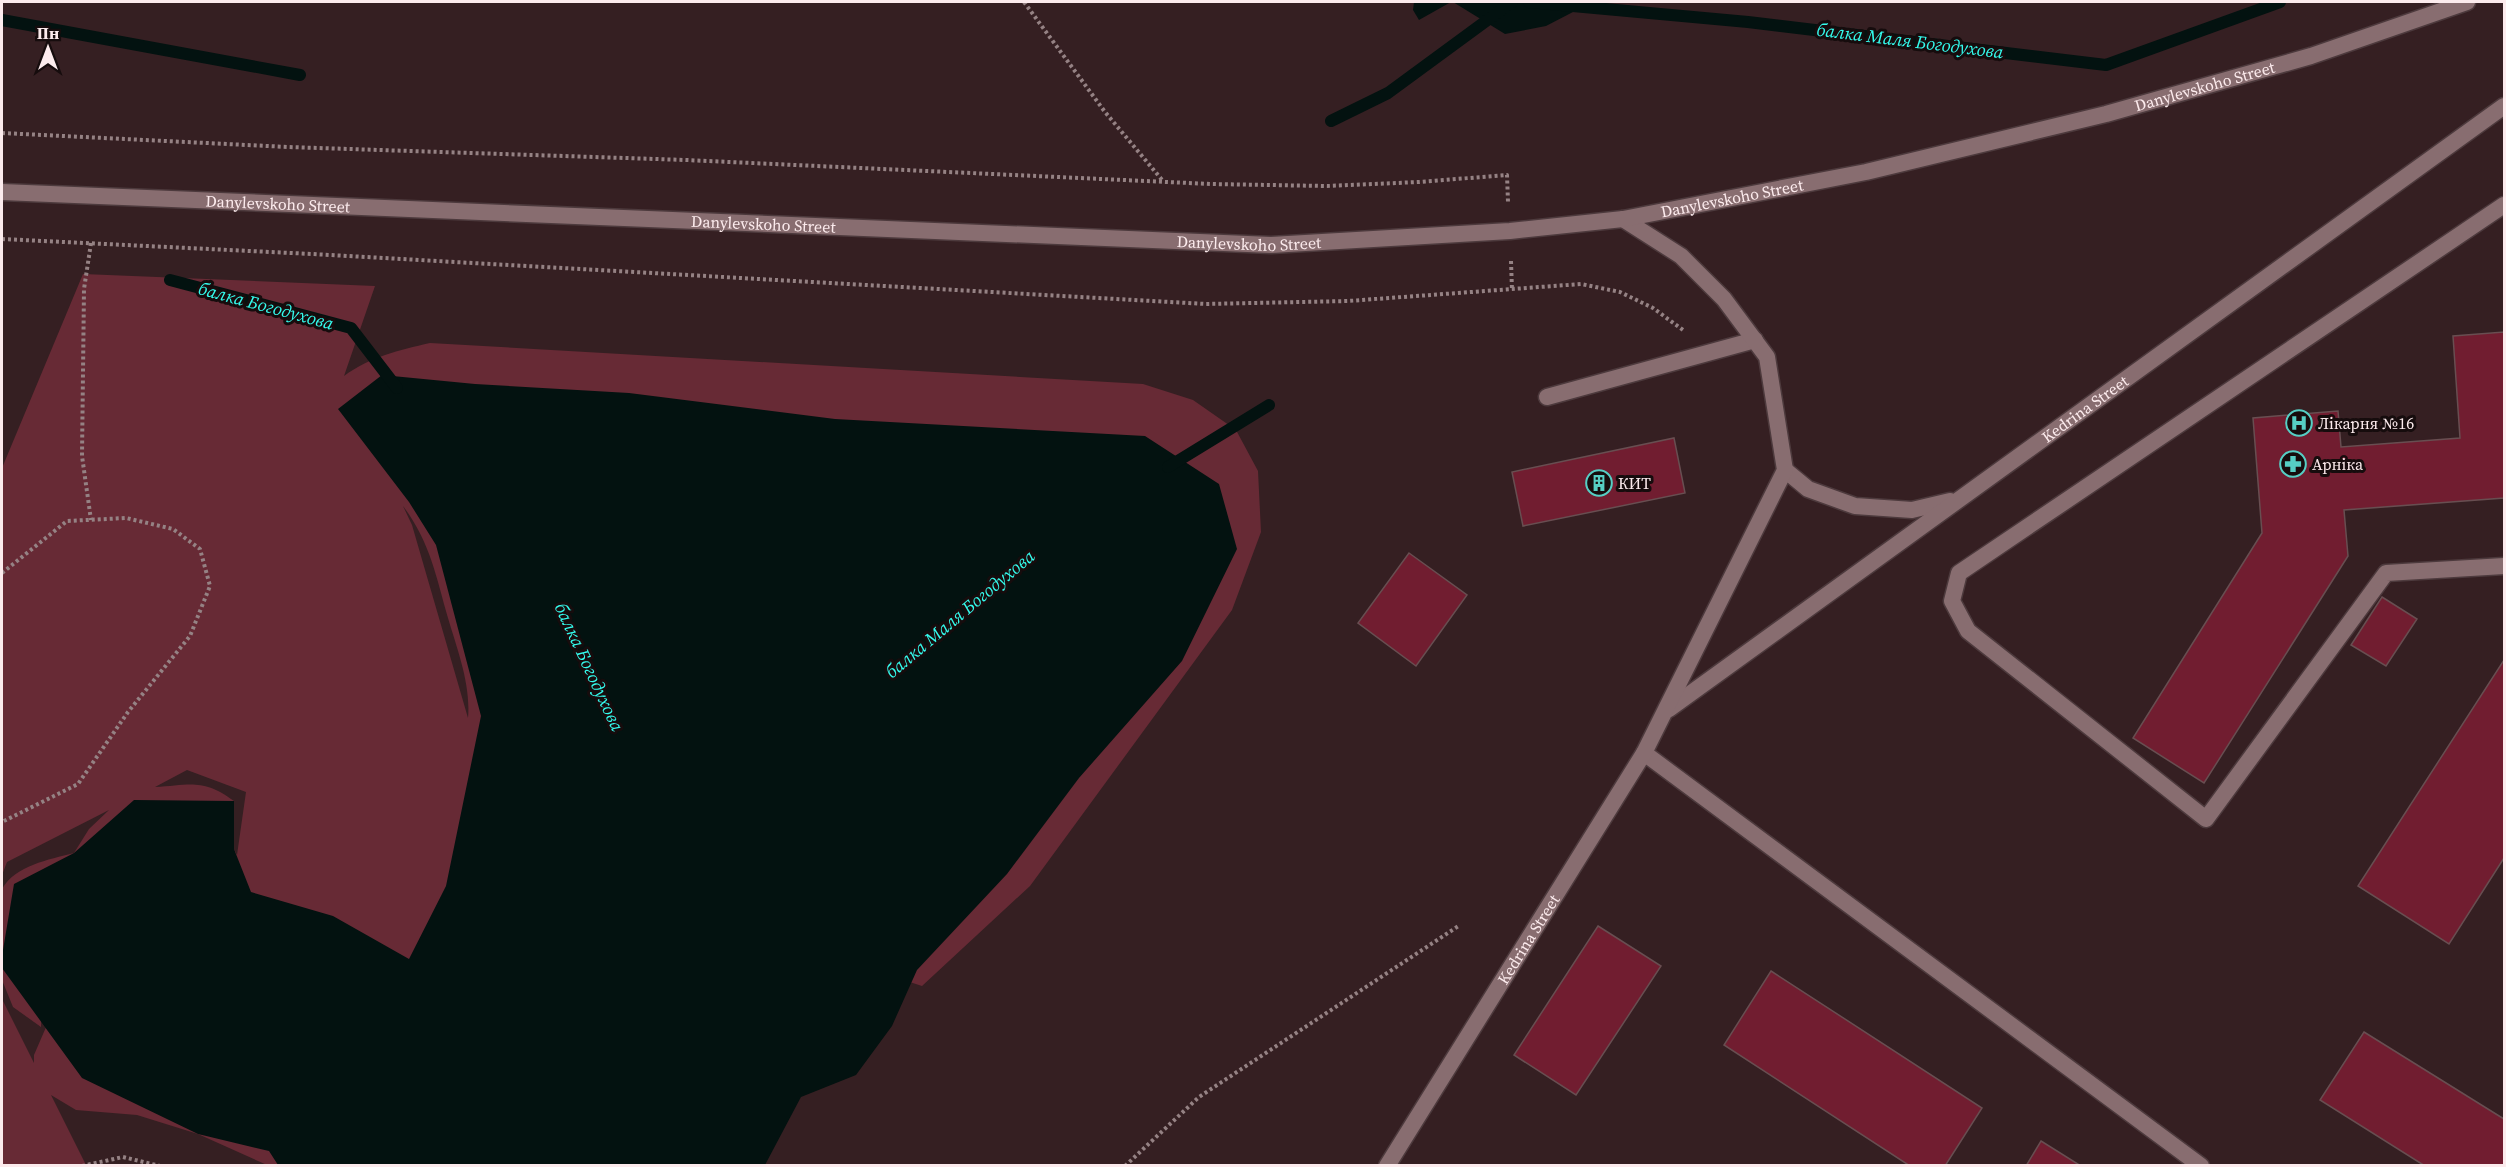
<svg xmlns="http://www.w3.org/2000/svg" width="2506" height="1167" font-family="'Source Serif 4',serif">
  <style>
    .green { fill: #672a35; fill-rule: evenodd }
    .water { fill: #031210 }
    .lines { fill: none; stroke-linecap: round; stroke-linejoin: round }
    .stream { stroke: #031210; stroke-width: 12 }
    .building { fill: #711d30; stroke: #684e51; stroke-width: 1.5 }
    .service-casing { stroke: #4d3a3d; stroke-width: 19 }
    .minor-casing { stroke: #4d3a3d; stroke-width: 19 }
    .tertiary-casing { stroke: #4d3a3d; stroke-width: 19 }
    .path { stroke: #958284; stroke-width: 4; stroke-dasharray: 3 3; stroke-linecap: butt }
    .service { stroke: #886d70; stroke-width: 16 }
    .minor { stroke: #886d70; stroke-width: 16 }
    .tertiary { stroke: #886d70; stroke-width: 16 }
    .labels { text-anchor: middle; stroke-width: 6; stroke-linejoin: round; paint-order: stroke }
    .street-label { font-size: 16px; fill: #fcebed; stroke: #160c0d }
    .poi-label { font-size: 16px; fill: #fcebed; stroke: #160c0d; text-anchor: start }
    .water-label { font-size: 18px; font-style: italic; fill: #34fbed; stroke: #160c0d }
  </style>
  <rect width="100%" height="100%" fill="#351f22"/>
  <!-- green -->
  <path class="green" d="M83,274l292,12 -31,90c26,-19 55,-26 86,-33l713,41 50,16 43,30 22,41 3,61 -29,78 -202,276 -108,100 -43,-14 -356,-203 -208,396h-48l-69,-31 -61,-19 -61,-5 -25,-15 35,70h-84v-166l32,64v-8l19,-44 -11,-21 -1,37 -28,-20 -11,-27v-91c14,-24 46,-29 72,-36l15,-24 20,-19 -102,52 -5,13v-407zM403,506c27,36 33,70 45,112 9,31 23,66 20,100l-56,-193zM187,770l59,22 -9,63 -3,-6v-48c-31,-23 -44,-16 -79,-14z"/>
  <!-- water -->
  <g class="water">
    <path d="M1414,2h37l-32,18 -6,-10z"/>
    <path d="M1453,2h108l12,10 -27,14 -41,8z"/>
    <path d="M382,375l93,9 154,9 206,26 310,17 74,48 18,65 -55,112 -103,117 -72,96 -90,96 -25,56 -36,49 -55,22 -36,68h-487l-9,-14 -71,-17 -116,-56 -80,-110v-12l12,-72 60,-31 60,-53 100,1v48l17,43 82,24 76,43 37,-73 35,-170 -45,-171 -27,-43 -71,-93z"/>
  </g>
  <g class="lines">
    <!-- stream -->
    <g class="stream">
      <path d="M1529,2l219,20 358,43 174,-63"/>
      <path d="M2,20l298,55"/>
      <path d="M1331,121l57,-28 124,-91"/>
      <path d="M170,280l181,48 46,60"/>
      <path d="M1168,467l101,-62"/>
    </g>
  </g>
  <!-- building -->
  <g class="building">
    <path d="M2504,332v166l-160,12 4,46 -144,227 -71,-45 129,-205 -9,-115 85,-7 3,36 119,-9 -7,-102z"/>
    <path d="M1674,438l11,55 -162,33 -11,-54z"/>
    <path d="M1409,553l58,42 -51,71 -58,-43z"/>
    <path d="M2382,597l35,22 -31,47 -35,-21z"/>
    <path d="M2504,660v198l-55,86 -91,-58z"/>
    <path d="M1598,926l63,40 -85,129 -62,-40z"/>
    <path d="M1771,971l211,137 -37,58h-35l-186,-121z"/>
    <path d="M2364,1032l140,87v47h-79l-105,-66z"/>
    <path d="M2041,1141l40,25h-55z"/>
  </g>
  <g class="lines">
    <!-- service casing -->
    <g class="service-casing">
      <g id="service">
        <path d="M2504,205l-545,368 -7,28 16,30 238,188 180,-246 118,-7"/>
        <path d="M1547,397l208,-57"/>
        <path d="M1644,753l557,413"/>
      </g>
    </g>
    <!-- minor casing -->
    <g class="minor-casing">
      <g id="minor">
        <path d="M1785,470l23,19 47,17 57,4 38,-9"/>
        <path id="s1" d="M1669,709l835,-603"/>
        <path id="s2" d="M1387,1166l257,-413 141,-283 -18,-113 -43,-58 -43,-43 -58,-37"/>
      </g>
    </g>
    <!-- tertiary casing -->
    <g class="tertiary-casing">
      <g id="tertiary">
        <path id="s3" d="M2,192l1269,53 239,-14 113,-12 243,-47 240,-58 205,-58 156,-54"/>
      </g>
    </g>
    <!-- path -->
    <g class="path">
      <path d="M1024,2l81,110 58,69"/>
      <path d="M2,133l286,14 398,13 525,24 116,2 92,-4 88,-7 1,27"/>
      <path d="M2,239l310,15 894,50 142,-3 233,-17 39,8 33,16 30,22"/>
      <path d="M91,243l-7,46 -2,167 9,64"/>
      <path d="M1511,261l1,29"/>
      <path d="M2,573l65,-52 59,-3 47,11 27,20 10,37 -20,50 -62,76 -50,72 -76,38"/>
      <path d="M82,1166l41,-9 37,9"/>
      <path d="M1125,1166l74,-69 261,-172"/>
    </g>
    <!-- service -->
    <use href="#service" class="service"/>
    <!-- minor -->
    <use href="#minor" class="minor"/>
    <!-- tertiary -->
    <use href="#tertiary" class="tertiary"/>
  </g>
  <!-- icons -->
  <defs>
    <g id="hospital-ring" transform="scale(1.35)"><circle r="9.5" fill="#160c0d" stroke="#56cec4" stroke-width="1.5"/><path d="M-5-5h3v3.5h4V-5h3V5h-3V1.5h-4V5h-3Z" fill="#56cec4"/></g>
    <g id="pharmacy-ring" transform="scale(1.35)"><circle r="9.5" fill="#160c0d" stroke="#56cec4" stroke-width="1.5"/><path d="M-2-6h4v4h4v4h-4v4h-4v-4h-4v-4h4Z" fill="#56cec4"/></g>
    <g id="building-ring" transform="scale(1.35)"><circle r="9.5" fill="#160c0d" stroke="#56cec4" stroke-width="1.5"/><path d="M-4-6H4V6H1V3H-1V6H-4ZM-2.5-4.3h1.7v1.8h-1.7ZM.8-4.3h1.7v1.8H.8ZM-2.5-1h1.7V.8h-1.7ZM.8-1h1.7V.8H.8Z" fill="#56cec4"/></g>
  </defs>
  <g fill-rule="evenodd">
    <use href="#hospital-ring" x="2299" y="423"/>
    <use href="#pharmacy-ring" x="2293" y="464"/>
    <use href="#building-ring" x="1599" y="483"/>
  </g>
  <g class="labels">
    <!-- street labels -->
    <g class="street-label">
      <text dy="6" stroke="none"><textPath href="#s3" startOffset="2220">Danylevskoho Street</textPath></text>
      <text dy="6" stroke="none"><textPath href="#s3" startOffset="1734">Danylevskoho Street</textPath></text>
      <text dy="6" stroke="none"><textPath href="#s3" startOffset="276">Danylevskoho Street</textPath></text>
      <text dy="6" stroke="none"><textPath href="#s3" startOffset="762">Danylevskoho Street</textPath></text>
      <text dy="6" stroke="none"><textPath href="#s3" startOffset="1248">Danylevskoho Street</textPath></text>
      <text dy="6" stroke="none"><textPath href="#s1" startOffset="513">Kedrina Street</textPath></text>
      <text dy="6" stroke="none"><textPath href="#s2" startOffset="267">Kedrina Street</textPath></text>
    </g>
    <!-- poi labels -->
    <g class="poi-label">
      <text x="2318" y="429">Лікарня №16</text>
      <text x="2312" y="470">Арніка</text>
      <text x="1618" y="489">КИТ</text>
    </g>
    <!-- water labels -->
    <g class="water-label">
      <text transform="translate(1910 41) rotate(7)" y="6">балка Маля Богодухова</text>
      <text transform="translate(266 306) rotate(15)" y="6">балка Богодухова</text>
      <text transform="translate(960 614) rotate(-40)" y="6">балка Маля Богодухова</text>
      <text transform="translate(589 667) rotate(65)" y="6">балка Богодухова</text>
    </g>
  </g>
  <!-- border -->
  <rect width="2506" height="1167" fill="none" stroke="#fcebed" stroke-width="6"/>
  <!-- north arrow -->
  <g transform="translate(48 48)" stroke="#160c0d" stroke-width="4.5" paint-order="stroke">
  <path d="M0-4.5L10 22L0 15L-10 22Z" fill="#fcebed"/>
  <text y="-9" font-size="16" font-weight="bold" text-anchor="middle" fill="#fcebed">Пн</text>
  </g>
</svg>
